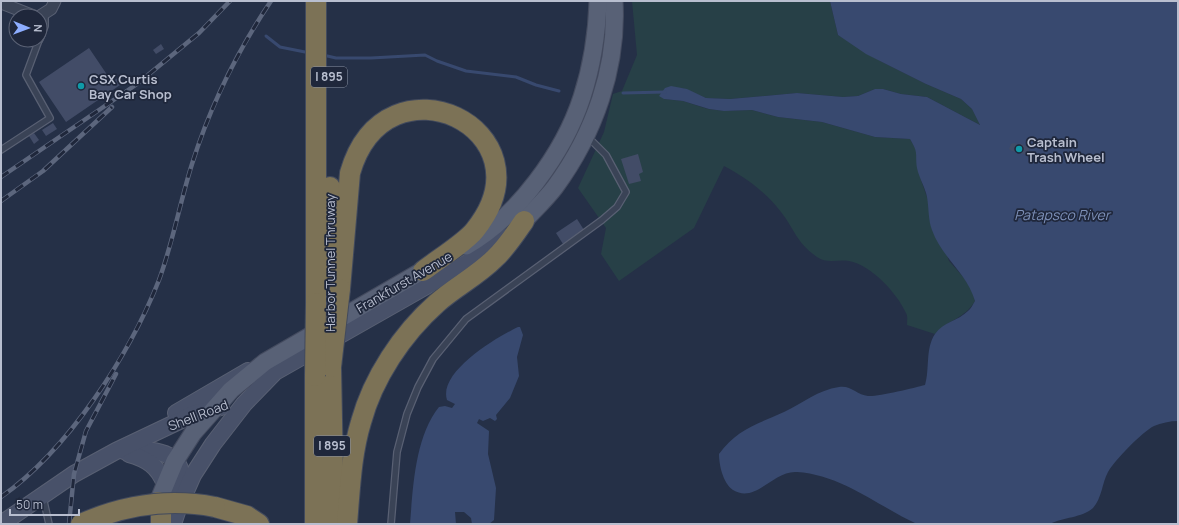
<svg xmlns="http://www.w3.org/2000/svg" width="1179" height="525" font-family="Manrope,sans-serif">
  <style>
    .green { fill: #274047 }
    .water { fill: #38496f }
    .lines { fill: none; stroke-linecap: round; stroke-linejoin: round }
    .stream { stroke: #38496f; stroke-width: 3 }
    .building { fill: #424c67 }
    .lane-casing { stroke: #596073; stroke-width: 8 }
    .street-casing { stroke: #596073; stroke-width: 13 }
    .secondary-casing { stroke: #596073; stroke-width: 18 }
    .primary-casing { stroke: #444b5f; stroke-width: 19 }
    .highway-casing { stroke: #424a5d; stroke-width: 22 }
    .lane { stroke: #3a4356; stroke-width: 5.5 }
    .street { stroke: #3a4356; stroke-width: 11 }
    .secondary { stroke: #485169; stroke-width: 16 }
    .primary { stroke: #586176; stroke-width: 17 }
    .highway { stroke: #7c7256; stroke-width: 20 }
    .rail-casing { stroke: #5c667d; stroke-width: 4.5 }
    .rail { stroke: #1f273b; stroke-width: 3; stroke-dasharray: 9; stroke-linecap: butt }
    .highway-bridge-casing { stroke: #424a5d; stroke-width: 22; stroke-linecap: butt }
    .highway-bridge { stroke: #7c7256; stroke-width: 20 }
    .culture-dot { fill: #0f9aa8; stroke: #1f273b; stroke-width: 1.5 }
    .labels { text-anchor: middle; stroke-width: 3.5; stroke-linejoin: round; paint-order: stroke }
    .shield { fill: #1f273b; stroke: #8a91a3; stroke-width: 1 }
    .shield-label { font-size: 12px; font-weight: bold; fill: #b8becf }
    .poi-label { font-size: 13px; font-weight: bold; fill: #b8becf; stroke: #1f273b; text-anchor: start }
    .street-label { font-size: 13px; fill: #b8becf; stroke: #1f273b }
    .water-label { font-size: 14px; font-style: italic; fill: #7d90b8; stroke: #1f273b }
  </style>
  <rect width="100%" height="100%" fill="#253047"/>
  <!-- green -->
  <path class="green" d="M632,1h198l8,34 44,27 44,22 35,15 11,10 8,16 -53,-28 -26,-3 -18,-5h-8l-17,7 -15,1 -46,-4 -67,6 -24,-1 -24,-10 -18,11 19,2 25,8 17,2 27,-1 26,7 44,5 53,15 35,2 7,12 3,26 29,84 15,17 8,12 3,11c-11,18 -26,18 -40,33l-28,-9c0,-4 1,-9 -1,-12 -9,-20 -35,-48 -57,-52 -11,-2 -22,3 -32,-4 -21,-15 -22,-27 -36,-45 -14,-19 -36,-35 -57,-46l-30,62 -75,53 -18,-27 5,-26 -28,-40 26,-56 9,-38 9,-3 15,-36z"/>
  <!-- water -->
  <g class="water">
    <path d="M830,1h348v420c-8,0 -17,2 -24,5 -12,6 -39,34 -46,46 -6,11 -6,26 -15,36 -11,10 -30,9 -43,16h-133c-39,-18 -75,-49 -120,-52 -24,-2 -41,32 -64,18 -10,-7 -14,-25 -14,-36 18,-25 39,-30 65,-42 19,-9 34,-22 55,-25 12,-2 18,8 29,9 9,1 46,-8 57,-11 5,-16 0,-36 10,-51 8,-12 23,-13 33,-23 3,-2 5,-7 7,-10 -8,-28 -33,-43 -43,-71 -4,-10 -3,-22 -5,-33 -2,-10 -8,-19 -10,-29 -2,-15 2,-14 -7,-29l-35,-2 -53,-15 -44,-5 -26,-7 -28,1 -15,-2 -26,-8 -19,-2 -5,-3 6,-8 6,-2 16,3 19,9 24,1 67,-6 46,4 15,-1 17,-7h8l18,5 26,3 53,28 -8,-16 -11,-10 -35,-15 -60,-30 -28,-19z"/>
    <path d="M518,327h2l3,8 -6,22 2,19 -9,22 -14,17 1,4 -2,2 -5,-3 -7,3 -4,-2 -2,4 12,8 -1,23 8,34 -2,32 -5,4h-17l-1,-6 -7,-6h-9l1,12h-46c3,-37 5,-87 29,-117l6,-1 7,2 3,-4 -8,-4c-9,-28 50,-63 71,-73z"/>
  </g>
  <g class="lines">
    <!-- stream -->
    <g class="stream">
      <path d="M266,36l14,11 30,6"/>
      <path d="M323,55l13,3h35l54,-3 12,6 29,10 50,6 20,8 23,6"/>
      <path d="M623,93l42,-1"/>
    </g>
  </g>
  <!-- building -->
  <g class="building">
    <path d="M161,44l3,5 -8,5 -3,-4z"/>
    <path d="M89,48l23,34 7,-5 4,6 -57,39 -27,-40z"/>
    <path d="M53,123l4,6 -11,7 -4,-6z"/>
    <path d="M34,133l5,7 -5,4 -5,-8z"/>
    <path d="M1014,143l5,1v-1l10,4v7l-2,1 -15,-4 -3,-2 2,-5z"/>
    <path d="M638,154l5,18 -4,2 2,7 -12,3 -8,-25z"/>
    <path d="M577,219l7,11 -21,14 -7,-11z"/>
  </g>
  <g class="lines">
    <!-- lane casing -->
    <g class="lane-casing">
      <g id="lane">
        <path d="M40,39l5,-13v-11"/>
        <path d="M1,150l49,-32 -24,-43 13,-35"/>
        <path d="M43,497l6,27"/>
        <path d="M391,524l6,-72 10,-38 11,-27 15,-28 33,-40 136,-99 15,-13 9,-15 -20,-37 -18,-18"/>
      </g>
    </g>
    <!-- street casing -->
    <g class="street-casing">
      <g id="street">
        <path d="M1,3l33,13"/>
        <path d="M40,16l11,-7 4,-8"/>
      </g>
    </g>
    <!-- secondary casing -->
    <g class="secondary-casing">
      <g id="secondary">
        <path d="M176,413l72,-42"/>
        <path d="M124,451c19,-2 58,-3 57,26 0,6 -4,13 -5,19"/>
        <path d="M129,454c18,5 29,12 36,30"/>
        <path d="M1,524l73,-50 42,-23 80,-38 25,-6"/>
        <path d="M173,524l5,-15 15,-34 20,-31 31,-40 31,-32 206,-117 25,-18"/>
      </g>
    </g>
    <!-- primary casing -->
    <g class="primary-casing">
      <g id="primary">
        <path d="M524,221c10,-11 22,-22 31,-34 39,-53 63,-120 59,-186"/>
        <path d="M466,246c51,-29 98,-93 116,-149 10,-31 15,-64 16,-96"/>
        <path d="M158,502l17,-41 18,-28 38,-43 34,-28 169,-98"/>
      </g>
    </g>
    <!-- highway casing -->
    <g class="highway-casing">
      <g id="highway">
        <path d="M330,187v84"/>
        <path d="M340,289l10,-116c36,-125 205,-43 125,57 -9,12 -38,30 -52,41"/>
        <path d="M316,303v-302"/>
        <path d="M331,367l3,157"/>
        <path d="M158,502l3,11v11"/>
        <path d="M215,507l32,9 12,8"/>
        <path d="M315,524v-148"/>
        <path d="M347,524c3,-34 4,-69 14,-102 12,-44 41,-88 76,-119 18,-16 40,-27 57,-44 12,-11 21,-25 30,-38"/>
      </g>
    </g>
    <!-- lane -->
    <use href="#lane" class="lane"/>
    <!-- street -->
    <use href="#street" class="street"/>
    <!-- secondary -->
    <use href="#secondary" class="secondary"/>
    <!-- primary -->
    <use href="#primary" class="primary"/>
    <!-- highway -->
    <use href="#highway" class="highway"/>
    <!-- rail casing -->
    <g class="rail-casing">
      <g id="rail">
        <path d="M1,177l136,-93 62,-51 31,-32"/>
        <path d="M1,201l42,-30 69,-64"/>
        <path d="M1,497c67,-47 128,-141 158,-217 14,-38 21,-78 33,-116 18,-57 46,-114 79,-163"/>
        <path d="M69,524l5,-50 12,-43 30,-57"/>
      </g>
    </g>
    <!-- rail -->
    <use href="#rail" class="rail"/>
    <!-- highway-bridge casing -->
    <g class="highway-bridge-casing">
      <g id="highway-bridge">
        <path d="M331,367l9,-78"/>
        <path d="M315,376l1,-73"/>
        <path d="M81,524c43,-19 88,-26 134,-17"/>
      </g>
    </g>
    <!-- highway-bridge -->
    <use href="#highway-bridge" class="highway-bridge"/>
  </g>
  <!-- markers -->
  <g class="culture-dot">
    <circle cx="81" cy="86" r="4"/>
    <circle cx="1019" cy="149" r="4"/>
  </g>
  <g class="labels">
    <!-- shield labels -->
    <g class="shield">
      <rect x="311" y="67" width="36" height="20" rx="3"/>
      <rect x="314" y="436" width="36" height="20" rx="3"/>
    </g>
    <g class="shield-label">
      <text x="329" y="81">I 895</text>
      <text x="332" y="450">I 895</text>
    </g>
    <!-- poi labels -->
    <g class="poi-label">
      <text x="89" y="84">CSX Curtis<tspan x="89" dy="15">Bay Car Shop</tspan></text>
      <text x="1027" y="147">Captain<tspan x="1027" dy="15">Trash Wheel</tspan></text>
    </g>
    <!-- street labels -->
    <g class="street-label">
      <text transform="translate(330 263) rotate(-90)" y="5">Harbor Tunnel Thruway</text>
      <text transform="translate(404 282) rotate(-30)" y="5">Frankfurst Avenue</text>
      <text transform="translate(198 415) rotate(-21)" y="5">Shell Road</text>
    </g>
    <!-- water labels -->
    <g class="water-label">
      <text x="1062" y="220">Patapsco River</text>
    </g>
  </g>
  <!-- border -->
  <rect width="1179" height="525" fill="none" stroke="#b8becf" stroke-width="4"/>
  <!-- north arrow -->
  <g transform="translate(28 28) rotate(91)"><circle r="19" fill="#1f273b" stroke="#5c6376"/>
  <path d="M0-3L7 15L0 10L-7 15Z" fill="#8dadff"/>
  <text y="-6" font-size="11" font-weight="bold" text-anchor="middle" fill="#b8becf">N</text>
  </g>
  <!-- scale -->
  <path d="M10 509v6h69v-6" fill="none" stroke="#b8becf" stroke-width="2"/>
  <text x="16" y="509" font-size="12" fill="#b8becf" stroke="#1f273b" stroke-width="3" paint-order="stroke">50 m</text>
</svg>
